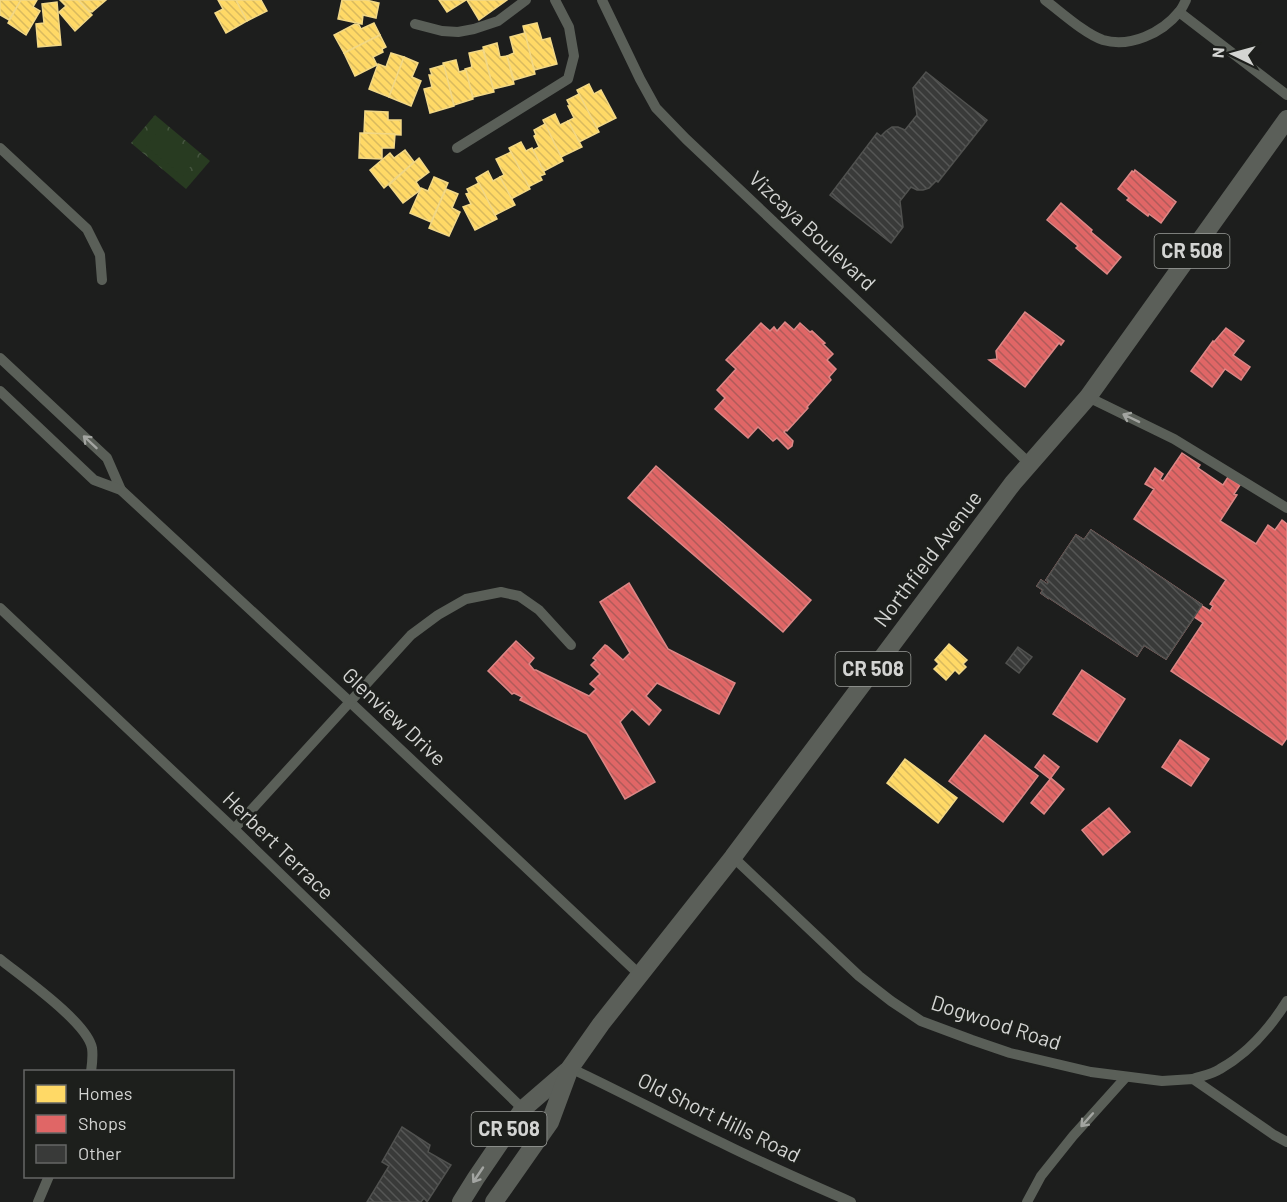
<svg xmlns="http://www.w3.org/2000/svg" width="1287" height="1202" font-family="Barlow,sans-serif">
  <style>
    .park { fill: url(#park-crowns) }
    .pitch { fill: #283b21 }
    .homes { fill: url(#homes-back-hatch); stroke: #f2d886; stroke-width: 1.5 }
    .shops { fill: url(#shops-back-hatch); stroke: #dc8786; stroke-width: 1.5 }
    .building { fill: url(#building-back-hatch); stroke: #50514f; stroke-width: 1.5 }
    .lines { fill: none; stroke-linecap: round; stroke-linejoin: round }
    .street { stroke: #5a5f58; stroke-width: 10 }
    .primary { stroke: #5b5f59; stroke-width: 18 }
    .oneway { stroke: #a3a5a1 }
    .oneway2 { stroke: #a3a5a2 }
    .labels { text-anchor: middle; stroke-width: 6; stroke-linejoin: round; paint-order: stroke }
    .shield { fill: #1d1f1c; stroke: #9c9e9b; stroke-width: 1.5 }
    .shield-label { font-size: 20px; font-weight: bold; fill: #d3d4d2 }
    .street-label { font-size: 21px; fill: #d3d4d2; stroke: #1d1f1c }
  </style>
  <defs>
    <pattern id="park-crowns" width="20" height="18" patternUnits="userSpaceOnUse" patternTransform="scale(1.5)"><rect width="20" height="18" fill="#283b21"/><path d="M2 6a3 3 0 1 1 6 0M12 15a3 3 0 1 1 6 0" fill="none" stroke="#465640"/></pattern>
    <pattern id="homes-back-hatch" width="6" height="6" patternUnits="userSpaceOnUse" patternTransform="scale(1.5)"><rect width="6" height="6" fill="#ffd966"/><path d="M-1 5l2 2M0 0l6 6M5-1l2 2" fill="none" stroke="#d9ba5e"/></pattern>
    <pattern id="shops-back-hatch" width="6" height="6" patternUnits="userSpaceOnUse" patternTransform="scale(1.5)"><rect width="6" height="6" fill="#e06666"/><path d="M-1 5l2 2M0 0l6 6M5-1l2 2" fill="none" stroke="#b05b5a"/></pattern>
    <pattern id="building-back-hatch" width="6" height="6" patternUnits="userSpaceOnUse" patternTransform="scale(1.5)"><rect width="6" height="6" fill="#393a39"/><path d="M-1 5l2 2M0 0l6 6M5-1l2 2" fill="none" stroke="#555655"/></pattern>
  </defs>
  <rect width="100%" height="100%" fill="#1d1e1d"/>
  <!-- park -->
  <path class="park" d="M155,115l55,46 -24,28 -55,-46z"/>
  <!-- pitch -->
  <path class="pitch" d="M160,129l36,30 -13,17 -37,-30z"/>
  <!-- homes -->
  <g class="homes">
    <path d="M0,0h21l-12,20 -9,-5z"/>
    <path d="M21,0h16l-4,7 7,4 -14,24 -18,-12z"/>
    <path d="M60,0h18l14,15 -17,16 -16,-19 7,-6z"/>
    <path d="M78,0h28l-14,12 -1,-1 -1,1z"/>
    <path d="M218,0h18l11,21 -21,12 -11,-20 8,-4z"/>
    <path d="M236,0h25l6,11 -20,10z"/>
    <path d="M342,0h24l13,3 -3,15 -13,-3 -1,9 -24,-5z"/>
    <path d="M439,0h27l-19,12z"/>
    <path d="M467,0h40l-28,20z"/>
    <path d="M57,2l4,43 -23,2 -2,-23 8,-1 -2,-19z"/>
    <path d="M374,23l6,12 -36,18 -10,-18 21,-11 4,1 2,4z"/>
    <path d="M537,23l5,17 8,-2 7,26 -23,6 -11,-44z"/>
    <path d="M525,33l10,41 -21,6 -7,-24 7,-3 -4,-16z"/>
    <path d="M380,35l6,12 -4,2 1,3 -10,5 4,8 -22,11 -11,-23z"/>
    <path d="M497,43l3,14 7,-1 7,28 -21,5 -10,-42z"/>
    <path d="M483,50l11,42 -21,5 -8,-28 7,-2 -3,-14z"/>
    <path d="M391,53l13,4 -15,40 -20,-8 9,-25 8,3z"/>
    <path d="M404,57l14,6 -6,14 9,4 -10,25 -22,-9z"/>
    <path d="M456,60l3,12 7,-2 7,29 -19,6 -11,-42z"/>
    <path d="M444,65l10,41 -24,7 -6,-24 8,-2 -3,-12h3l-2,-6z"/>
    <path d="M589,84l5,10 7,-4 15,28 -20,10 -19,-38z"/>
    <path d="M579,94l20,38 -20,10 -11,-21 6,-3 -6,-12h2l-3,-6z"/>
    <path d="M365,111l23,1v8h13v15l-37,-2z"/>
    <path d="M555,114l5,11 8,-4 14,26 -21,10 -18,-37z"/>
    <path d="M545,124l18,37 -19,10 -11,-21 6,-3 -5,-11 2,-1 -2,-5z"/>
    <path d="M360,133l35,1 -1,14h-12v11l-23,-1z"/>
    <path d="M521,142l5,9 6,-3 13,26 -5,2 2,4 -14,7 -19,-39z"/>
    <path d="M405,150l9,12 -30,26 -14,-18 20,-17 4,5z"/>
    <path d="M511,152l19,37 -19,10 -11,-22 4,-2 -8,-16z"/>
    <path d="M419,158l10,14 -13,10 4,6 -1,3 -16,12 -14,-18z"/>
    <path d="M488,171l5,10 7,-4 15,28 -20,10 -19,-37z"/>
    <path d="M434,177l14,6 -17,39 -21,-9 11,-25 7,3z"/>
    <path d="M479,183l18,36 -22,11 -12,-23 8,-3 -5,-10 3,-1 -2,-4z"/>
    <path d="M446,189l12,5 -6,14 8,4 -11,24 -20,-8z"/>
    <path d="M949,644l18,16 -4,4 3,3 -7,7 -4,-4 -9,10 -12,-11 5,-5 -4,-4z"/>
    <path d="M905,759l52,39 -19,25 -51,-40z"/>
  </g>
  <!-- shops -->
  <g class="shops">
    <path d="M1135,170l41,32 -15,21 -12,-9 -1,2 -21,-16 2,-2 -11,-9 14,-18 2,1z"/>
    <path d="M1061,203l31,27 -1,2 30,25 -14,17 -31,-26 2,-2 -31,-26z"/>
    <path d="M1025,312l39,29 -3,4 -2,-2 -34,44 -36,-27 8,-1 -1,-8z"/>
    <path d="M785,322l9,8 6,-7 10,9 2,-1 13,12 -2,1 10,10 -6,6 9,9 -7,8 2,3 -24,27 1,1 -21,23 -1,-1 -2,2 9,9 -1,5 -4,3 -11,-11 -4,3 -15,-14 -10,11 -33,-29 10,-11 -8,-8 19,-21 -10,-9 35,-37 9,8 4,-4 3,4z"/>
    <path d="M1226,328l18,13 -11,14 17,12 -9,13 -16,-11 -13,18 -21,-16 22,-30 1,1z"/>
    <path d="M1182,453l18,12 -2,3 25,17 5,-8 12,8 -6,9 3,1 -17,26 36,23 12,-19 7,5 7,-10 5,4v214l-5,7 -111,-74 32,-48 -9,-6 -28,42 -22,-14 -7,11 -89,-59v1l-7,-5 2,-3 -6,-4 4,-6 6,4 2,-2 -3,-2 30,-45 8,5 7,-10 111,75v1l8,5 3,-5 -3,-2 16,-24 -92,-61 20,-30 -9,-5 10,-16 8,6 -3,5 3,2z"/>
    <path d="M656,466l155,134 -28,32 -155,-134z"/>
    <path d="M629,583l39,66 67,34 -16,31 -62,-31 -11,13 15,14 -12,15 -17,-16 -12,13 35,60 -30,17 -38,-65 -67,-34 2,-3 -8,-4 -2,1 -24,-23 28,-30 18,17 -5,6 5,6h2l53,26 7,-7 -6,-5 10,-10 -9,-9 5,-5 -3,-2 12,-13 2,1 16,14 7,-7 -30,-51z"/>
    <path d="M1082,670l43,29 -28,43 -44,-28z"/>
    <path d="M985,735l53,41 -35,46 -54,-41z"/>
    <path d="M1180,740l29,19 -18,27 -29,-19z"/>
    <path d="M1044,755l15,12 -9,12 -15,-12z"/>
    <path d="M1051,778l13,11 -20,25 -13,-11z"/>
    <path d="M1109,808l21,24 -27,23 -21,-25z"/>
  </g>
  <!-- building -->
  <g class="building">
    <path d="M926,72l61,48 -49,62 -2,-1 -7,7 -6,2h-6l-6,-3 -11,14 3,26 -12,16 -61,-48 47,-62 4,3 5,-5 6,-4h6l7,3 12,-15 -4,-27z"/>
    <path d="M1091,530l111,75 -36,54 -22,-14 -7,11 -89,-59v1l-7,-5 2,-3 -6,-4 4,-6 6,4 2,-2 -3,-2 30,-45 8,5z"/>
    <path d="M1018,647l14,10 -13,16 -13,-10z"/>
    <path d="M402,1127l28,18 -2,7 23,13 -24,37 -3,-4 -3,4h-54l22,-36 -7,-4z"/>
  </g>
  <g class="lines">
    <!-- street -->
    <g class="street">
      <path d="M602,0l38,79 16,29 30,31 344,325"/>
      <path d="M1045,0c16,12 40,34 58,40 27,8 59,-7 76,-28 3,-3 5,-8 7,-12"/>
      <path d="M1179,12l108,83"/>
      <path d="M415,24l27,7 16,1 16,-3 24,-8 28,-21"/>
      <path d="M0,148l87,81 13,26 2,25"/>
      <path d="M457,148l111,-69 6,-23 -5,-29 -14,-27"/>
      <path d="M0,358l107,100 14,32"/>
      <path d="M0,391l94,89 27,10 229,212 290,273"/>
      <path d="M1088,397l86,42 113,69"/>
      <path d="M0,608l234,221 289,280"/>
      <path d="M234,829l177,-194 27,-20 28,-16 35,-7 18,4 20,14 32,35"/>
      <path d="M733,857l126,119 32,25 30,20 51,19 38,13 81,19 71,9 31,-2 81,56 13,7"/>
      <path d="M0,959c22,18 87,63 92,89 1,7 0,17 -1,24"/>
      <path d="M570,1068c52,24 101,51 152,75 42,21 86,40 129,59"/>
      <path d="M1193,1079c9,-3 20,-5 27,-10 29,-16 50,-41 67,-68"/>
      <path d="M38,1202l11,-26"/>
      <path d="M1027,1202l14,-26 32,-40 53,-59"/>
    </g>
    <!-- primary -->
    <g class="primary">
      <path d="M461,1202l15,-24 47,-69 44,-38"/>
      <path d="M494,1202l56,-80 20,-54 31,-44 132,-167 280,-374 75,-86 199,-278"/>
    </g>
  </g>
  <!-- one-way arrows -->
  <defs><path id="oneway-shaft" d="M-6 0H5M1.5-3L5.5 0L1.5 3" fill="none" stroke-width="1.6" stroke-linecap="round" stroke-linejoin="round" transform="scale(1.5)"/></defs>
  <g class="oneway">
    <use href="#oneway-shaft" transform="translate(1131 418) rotate(-154)"/>
    <use href="#oneway-shaft" transform="translate(90 442) rotate(-137)"/>
    <use href="#oneway-shaft" transform="translate(1087 1120) rotate(132)"/>
  </g>
  <use class="oneway2" href="#oneway-shaft" transform="translate(478 1175) rotate(124)"/>
  <g class="labels">
    <!-- shield labels -->
    <g class="shield">
      <rect x="1154.5" y="234" width="75" height="34" rx="4.5"/>
      <rect x="835.5" y="652" width="75" height="34" rx="4.5"/>
      <rect x="471.5" y="1112" width="75" height="34" rx="4.5"/>
    </g>
    <g class="shield-label">
      <text x="1192" y="258">CR 508</text>
      <text x="873" y="676">CR 508</text>
      <text x="509" y="1136">CR 508</text>
    </g>
    <!-- street labels -->
    <g class="street-label">
      <text transform="translate(812 231) rotate(43)" y="7">Vizcaya Boulevard</text>
      <text transform="translate(928 559) rotate(-53)" y="7">Northfield Avenue</text>
      <text transform="translate(394 717) rotate(43)" y="7">Glenview Drive</text>
      <text transform="translate(278 846) rotate(44)" y="7">Herbert Terrace</text>
      <text transform="translate(996 1023) rotate(18)" y="7">Dogwood Road</text>
      <text transform="translate(719 1118) rotate(26)" y="7">Old Short Hills Road</text>
    </g>
  </g>
  <!-- legend -->
  <rect x="24" y="1070" width="210" height="108" fill="#1d1f1c" stroke="#666765" stroke-width="1.5"/>
  <rect x="36" y="1085" width="30" height="18" fill="#ffd966" stroke="#666765" stroke-width="1.5"/>
  <text x="78" y="1100" font-size="18" fill="#d3d4d2">Homes</text>
  <rect x="36" y="1115" width="30" height="18" fill="#e06666" stroke="#666765" stroke-width="1.5"/>
  <text x="78" y="1130" font-size="18" fill="#d3d4d2">Shops</text>
  <rect x="36" y="1145" width="30" height="18" fill="#393a39" stroke="#666765" stroke-width="1.5"/>
  <text x="78" y="1160" font-size="18" fill="#d3d4d2">Other</text>
  <!-- north arrow -->
  <g transform="translate(1233 54) rotate(275)" stroke="#1d1f1c" stroke-width="4.5" paint-order="stroke">
  <path d="M0-4.5L10 22L0 15L-10 22Z" fill="#d3d4d2"/>
  <text y="-9" font-size="16" font-weight="bold" text-anchor="middle" fill="#d3d4d2">N</text>
  </g>
</svg>
